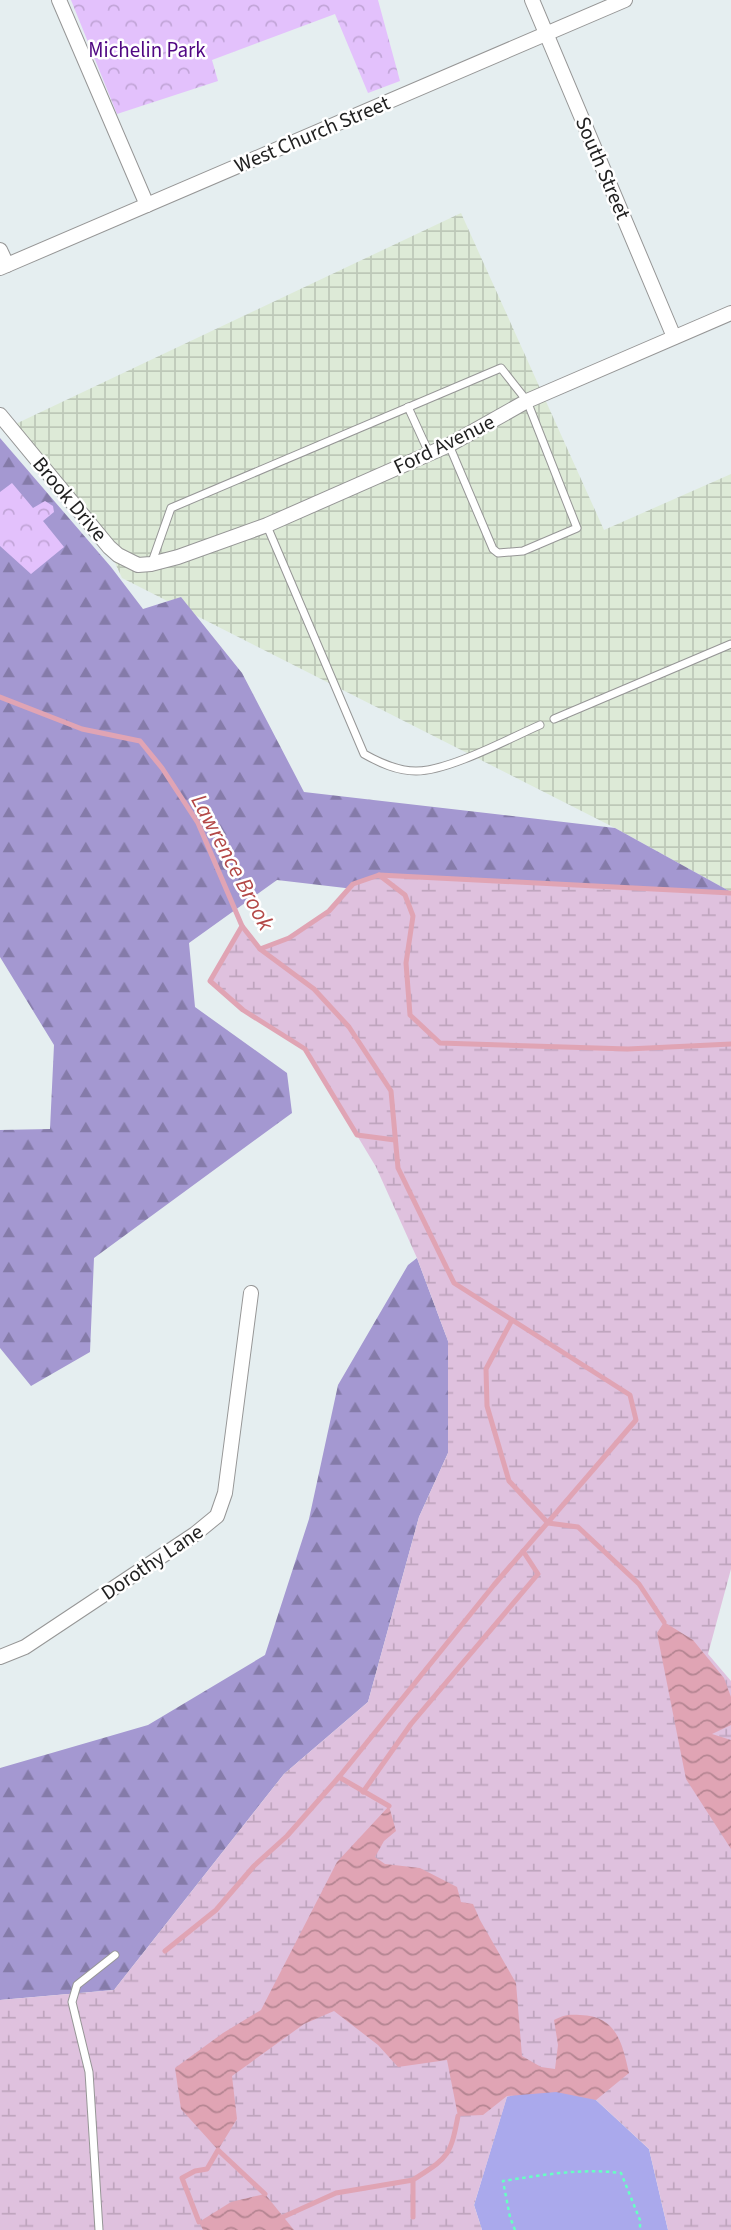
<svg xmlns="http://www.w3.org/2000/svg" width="731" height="2230" font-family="'Source Sans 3',sans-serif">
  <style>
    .industrial { fill: url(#industrial-grid) }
    .grass { fill: #aaa9ec }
    .forest { fill: url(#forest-firs) }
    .wetland { fill: url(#wetland-marsh) }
    .park { fill: url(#park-crowns) }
    .water { fill: url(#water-waves) }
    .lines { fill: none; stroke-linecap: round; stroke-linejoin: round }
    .stream { stroke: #e0a4b4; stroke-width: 5 }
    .lane-casing { stroke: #969696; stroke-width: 9 }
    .street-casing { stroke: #969696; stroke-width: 16 }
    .path { stroke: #67ffc3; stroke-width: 2.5; stroke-dasharray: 3.5 3.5; stroke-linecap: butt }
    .lane { stroke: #fff; stroke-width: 7 }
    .street { stroke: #fff; stroke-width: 14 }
    .labels { text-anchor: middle; stroke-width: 5; stroke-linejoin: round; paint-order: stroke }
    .park-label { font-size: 21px; fill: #500783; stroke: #fff }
    .street-label { font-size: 21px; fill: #1f1f1f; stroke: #fff }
    .water-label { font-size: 23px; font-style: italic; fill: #b34847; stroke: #fff }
  </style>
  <defs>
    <pattern id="industrial-grid" width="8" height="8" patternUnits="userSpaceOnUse" patternTransform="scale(1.75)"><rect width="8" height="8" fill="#ddead7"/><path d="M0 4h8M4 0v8" fill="none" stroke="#bdc8b8"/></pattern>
    <pattern id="forest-firs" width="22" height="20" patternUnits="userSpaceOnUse" patternTransform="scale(1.75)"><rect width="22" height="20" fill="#a498d1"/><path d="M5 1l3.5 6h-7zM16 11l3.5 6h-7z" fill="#857ba9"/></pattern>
    <pattern id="wetland-marsh" width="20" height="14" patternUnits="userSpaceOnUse" patternTransform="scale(1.75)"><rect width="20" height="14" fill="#dfc1de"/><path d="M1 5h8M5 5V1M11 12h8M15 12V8" fill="none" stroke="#bfa5be"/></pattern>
    <pattern id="park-crowns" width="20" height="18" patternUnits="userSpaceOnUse" patternTransform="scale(1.75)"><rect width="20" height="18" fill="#e3c1fc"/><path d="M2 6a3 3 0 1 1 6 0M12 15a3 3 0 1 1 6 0" fill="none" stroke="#c2a5d8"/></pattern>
    <pattern id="water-waves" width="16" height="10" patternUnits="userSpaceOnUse" patternTransform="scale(1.75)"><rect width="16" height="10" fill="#e0a4b4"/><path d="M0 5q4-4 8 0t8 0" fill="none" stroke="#b58592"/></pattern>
  </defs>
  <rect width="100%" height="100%" fill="#e5eef0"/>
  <!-- industrial -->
  <path class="industrial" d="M461,213l143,317 127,-56v418l-116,-64 -493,-250 -12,-26 -105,-123z"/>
  <!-- grass -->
  <path class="grass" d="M566,2079l30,21 53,49 19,81h-186l-8,-25 33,-109z"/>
  <!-- forest -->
  <g class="forest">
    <path d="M0,438l111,129 32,42 38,-12 61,76 62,119 311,36 116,64 -326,3 -128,-15 -88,63 6,64 92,66 5,40 -198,145 -4,94 -59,34 -31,-38v-218l50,-1 4,-84 -54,-88z"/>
    <path d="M417,1258l31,83v112l-29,64 -51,185 -84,72 -170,216 -114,10v-232l148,-43 117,-70 44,-136 29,-134 70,-120z"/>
  </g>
  <!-- wetland -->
  <path class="wetland" d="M379,875l352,18v676l-23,85 23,27v549h-63l-19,-81 -53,-49 -30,-21 -59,18 -33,108 8,25h-482v-230l114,-10 170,-216 84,-72 51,-185 29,-64v-112l-31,-83 -41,-91 -71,-118 -62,-39 -33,-29 32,-55 19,22 28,-10 39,-27 25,-27z"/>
  <!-- park -->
  <g class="park">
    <path d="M71,0h307l22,81 -32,12 -33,-79 -123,46 6,21 -101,33z"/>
    <path d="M12,483l21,25 12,-7 8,5 1,6 -11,9 21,26 -33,27 -31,-28v-54z"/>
  </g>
  <!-- water -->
  <g class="water">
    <path d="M664,1622l29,18 31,38 7,19v28l-19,9 19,6v109l-45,-70 -29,-146z"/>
    <path d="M389,1806l7,25 -12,10 -9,16 10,7 35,4 37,19 4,15 12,2 7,16 36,63 6,73 19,11 14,2 3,-24 -4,-25c9,-5 15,-6 26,-5 37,1 42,28 49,58l-33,27 -40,-8 -49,4 -24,19 -25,1 -11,-56 -49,7 -20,-22 -44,-34 -30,13 -72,52 5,43 -19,31 -37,-41 -6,-41 48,-35 38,-23 76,-148z"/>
    <path d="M265,2194l29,36h-91l-4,-8 32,-20z"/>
  </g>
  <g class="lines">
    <!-- stream -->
    <g class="stream">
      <path d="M0,697l82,32 58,12 22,27 36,55 44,103 18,23 29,-11 40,-27 24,-27 26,-9 26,20 8,21 -7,47 4,52 30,28 188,6 103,-5"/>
      <path d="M379,875l352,18"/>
      <path d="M242,926l-32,55 33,29 62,39 52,86 38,5"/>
      <path d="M512,1320l-26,49 1,37 22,75 39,42 30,4 61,57 25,38"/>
      <path d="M339,1777l50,29"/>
      <path d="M363,1792l48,-68 127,-150 -15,-23"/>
      <path d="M165,1951l51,-41 38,-44 33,-30 52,-59 155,-192 142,-165 -6,-25 -176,-112 -56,-115 -7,-77 -42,-64 -35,-38 -54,-40"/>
      <path d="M283,2217l53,-24 77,-13"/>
      <path d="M413,2217v-37c35,-23 37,-22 45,-64"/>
      <path d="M199,2222l-17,-44 13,-7 12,-2 11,-19 47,44"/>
    </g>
    <!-- lane casing -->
    <g class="lane-casing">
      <g id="lane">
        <path d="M408,407l21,46"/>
        <path d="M267,526l97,228c16,9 33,17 52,17 33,0 92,-32 124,-46"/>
        <path d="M152,562l19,-54 330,-140 26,33 50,127 -54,23 -25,2 -5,-4 -44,-104"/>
        <path d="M554,719l177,-75"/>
        <path d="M99,2230l-10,-158 -17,-70 5,-17 38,-30"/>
      </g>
    </g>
    <!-- street casing -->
    <g class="street-casing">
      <g id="street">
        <path d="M59,0l88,205"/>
        <path d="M532,0l142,337"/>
        <path d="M0,250l7,15"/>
        <path d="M0,268l625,-268"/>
        <path d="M0,415l109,132 9,8 20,10 13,-1 27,-7 89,-32 182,-80 78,-44 204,-88"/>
        <path d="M0,1657l25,-10 170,-113 22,-18 8,-23 26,-200"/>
      </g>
    </g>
    <!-- path -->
    <path class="path" d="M515,2230l-5,-13 -7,-36c39,-6 78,-13 118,-8l19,47v10"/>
    <!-- lane -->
    <use href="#lane" class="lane"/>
    <!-- street -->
    <use href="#street" class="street"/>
  </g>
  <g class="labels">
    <!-- park labels -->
    <g class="park-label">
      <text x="147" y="57">Michelin Park</text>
    </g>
    <!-- street labels -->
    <g class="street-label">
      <text transform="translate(312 134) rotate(-23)" y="7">West Church Street</text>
      <text transform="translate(603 168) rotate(67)" y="7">South Street</text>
      <text transform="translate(444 444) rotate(-26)" y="7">Ford Avenue</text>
      <text transform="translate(70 499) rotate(50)" y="7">Brook Drive</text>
      <text transform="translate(152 1562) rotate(-34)" y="7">Dorothy Lane</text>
    </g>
    <!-- water labels -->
    <g class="water-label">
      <text transform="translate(233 862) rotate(62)" y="8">Lawrence Brook</text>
    </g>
  </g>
</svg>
